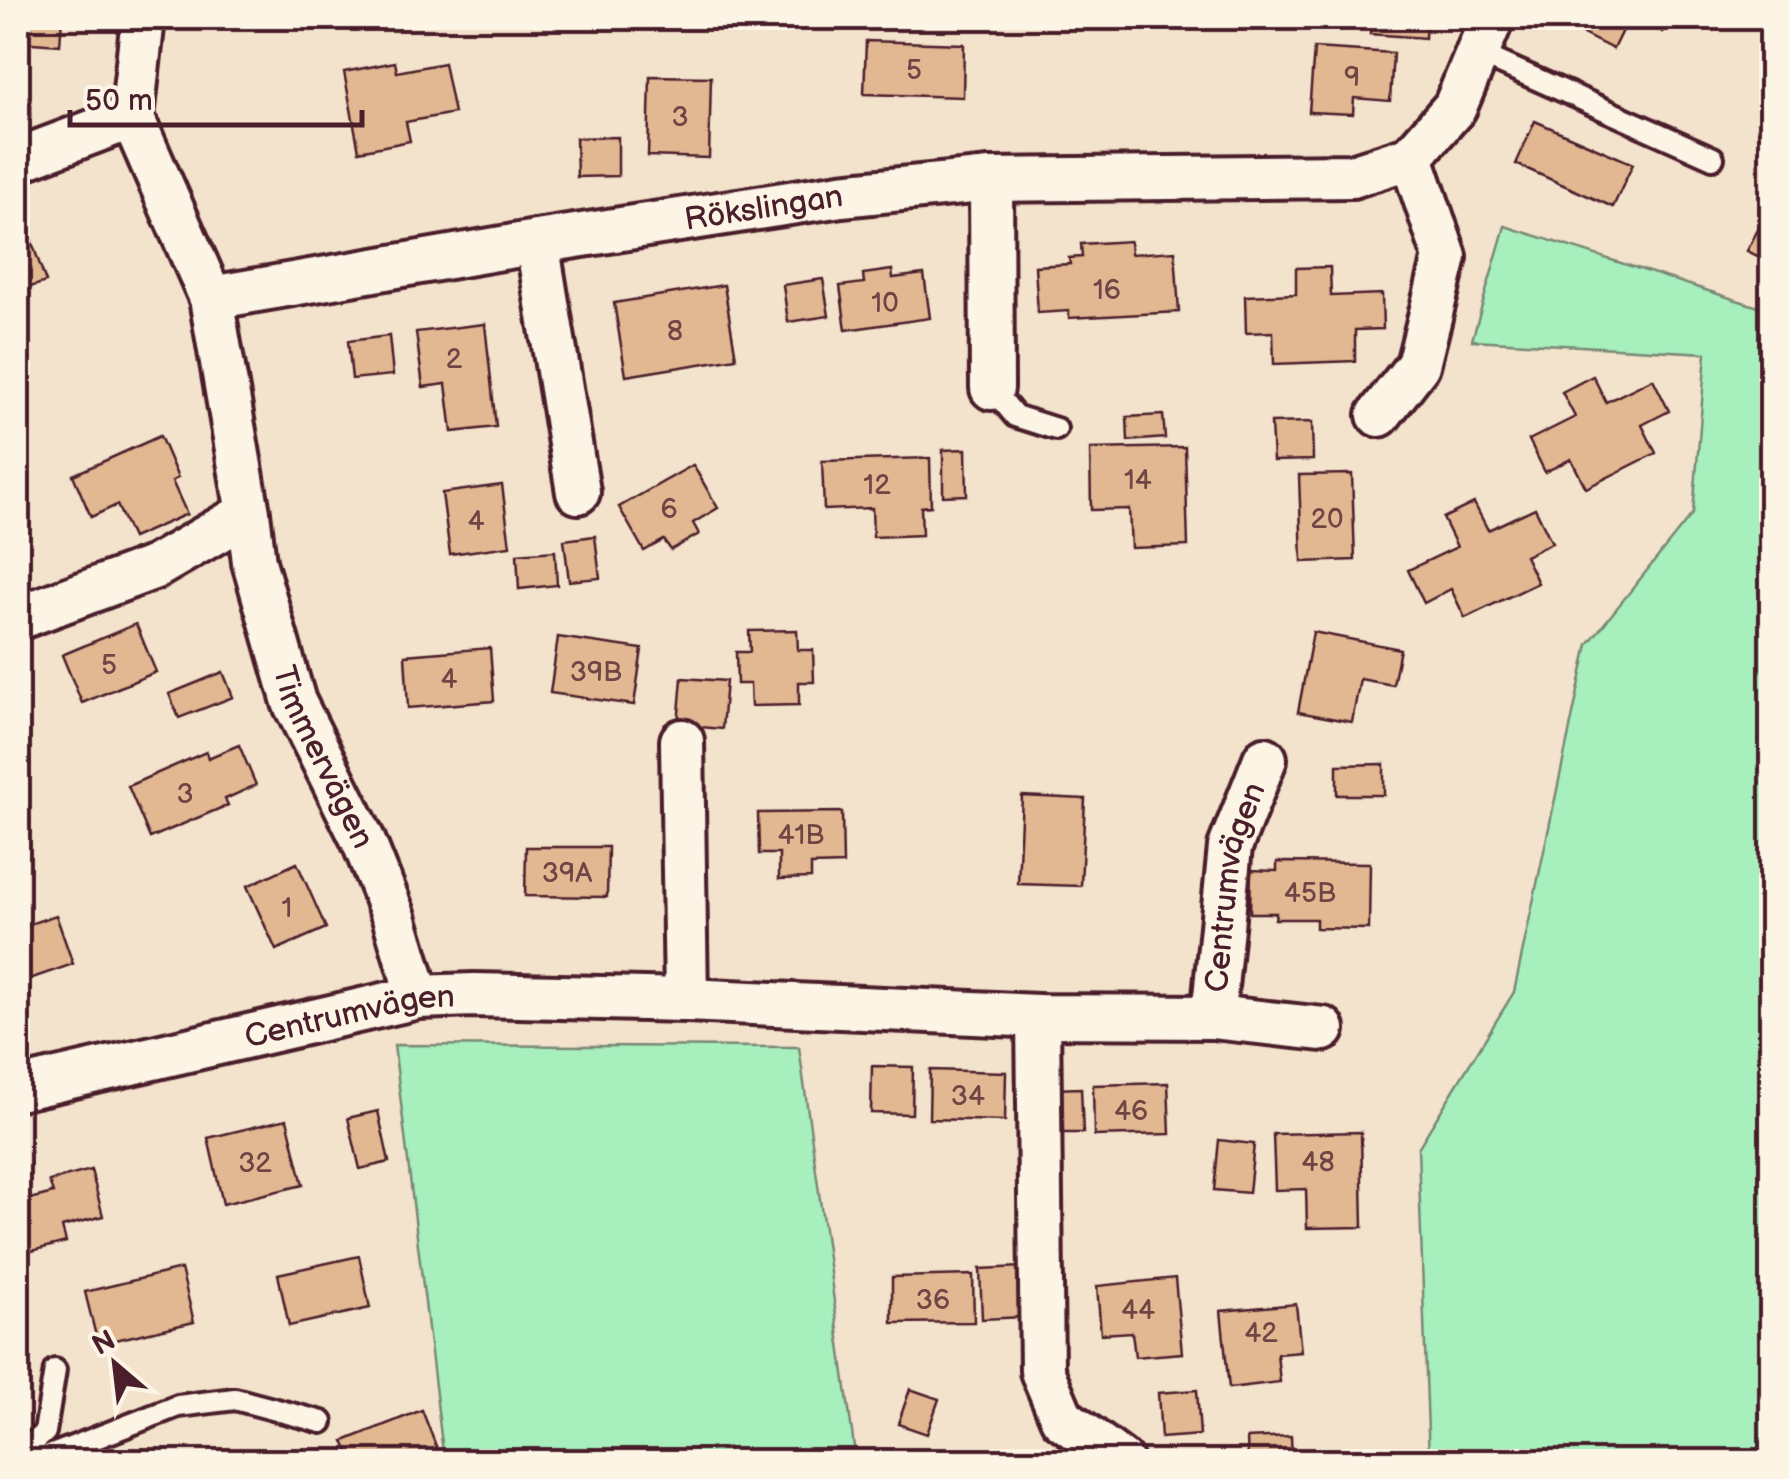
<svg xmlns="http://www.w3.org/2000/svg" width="1789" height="1479" font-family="'Balsamiq Sans',sans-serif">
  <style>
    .green { fill: #a7f0be; stroke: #788874; stroke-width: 2.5 }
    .building { fill: #e2b892; stroke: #4a1f2b; stroke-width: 2.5 }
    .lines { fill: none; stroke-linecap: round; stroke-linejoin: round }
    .lane-casing { stroke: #4a1f2b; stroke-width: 28 }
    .street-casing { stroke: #4a1f2b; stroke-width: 50 }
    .lane { stroke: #fcf5e5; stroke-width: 20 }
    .street { stroke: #fcf5e5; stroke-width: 42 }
    .labels { text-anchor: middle; stroke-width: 8; stroke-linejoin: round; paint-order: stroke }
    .number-label { font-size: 28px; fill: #704545 }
    .street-label { font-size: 32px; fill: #4a1f2b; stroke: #fcf5e5 }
  </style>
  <rect width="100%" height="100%" fill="#f4e3cc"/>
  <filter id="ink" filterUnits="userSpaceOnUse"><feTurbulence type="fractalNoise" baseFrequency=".01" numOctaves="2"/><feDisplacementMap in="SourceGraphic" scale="20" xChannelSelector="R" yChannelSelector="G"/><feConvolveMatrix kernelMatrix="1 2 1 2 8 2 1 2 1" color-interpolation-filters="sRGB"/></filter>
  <g filter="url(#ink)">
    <!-- green -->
    <g class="green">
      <path d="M1505,226l266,85v1150h-342l-11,-313 96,-156 74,-348 105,-131 13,-160 -234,-13z"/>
      <path d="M394,1045l405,2 57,414h-412z"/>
    </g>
    <!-- building -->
    <g class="building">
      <path d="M18,18h44l-2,27 -42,-3z"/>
      <path d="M1372,18h54l-1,20 -55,-4z"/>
      <path d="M1576,18h52l-15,31 -42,-21z"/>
      <path d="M1634,18h36l-7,14z"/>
      <path d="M866,41l98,3 -1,53 -99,-3z"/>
      <path d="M1314,48l79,5 -3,48 -36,-3 -1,16 -44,-2z"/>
      <path d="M395,62l2,10 47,-9 10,50 -48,9 4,19 -51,10 -15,-79z"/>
      <path d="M650,76l61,1 -2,81 -61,-2z"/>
      <path d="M1535,121l98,43 -20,43 -97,-43z"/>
      <path d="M618,137v39l-41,1 -1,-39z"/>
      <path d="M1772,202v61l-25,-12z"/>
      <path d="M28,231l18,51 -28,9v-57z"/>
      <path d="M1130,241l1,13 44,-3 4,61 -110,6v-7l-31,2 -3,-47 35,-2 -1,-6 13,-1 -1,-13z"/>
      <path d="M1330,267l1,29 51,-2 1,35 -28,1v31l-81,3 -1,-32 -27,1 -1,-37 51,-2v-26z"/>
      <path d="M892,270l1,8 31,-4 6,44 -84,12 -6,-44 24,-3 -1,-9z"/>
      <path d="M823,279l6,37 -41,6 -5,-37z"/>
      <path d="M724,285l12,73 -110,18 -12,-73z"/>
      <path d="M485,324l11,103 -44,5 -6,-48 -23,3 -7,-55z"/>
      <path d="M389,336l4,39 -41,4 -4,-38z"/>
      <path d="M1593,376l13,26 47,-23 16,32 -27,14 14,28 -70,35 -15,-29 -26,13 -16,-32 46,-23 -13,-25z"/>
      <path d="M1163,415l2,23 -37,3 -1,-24z"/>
      <path d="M1312,422l1,38 -40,1 -2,-38z"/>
      <path d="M160,436l18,42 -6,3 15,33 -55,24 -15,-33 -26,12 -18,-42z"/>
      <path d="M1185,447l3,99 -57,2 -2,-39 -38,1 -1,-61z"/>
      <path d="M966,449l1,46 -24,1v-46z"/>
      <path d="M930,458l1,48 -10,1 1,28 -49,2 -1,-29 -48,2 -2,-49z"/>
      <path d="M693,465l25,43 -25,15 6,11 -28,16 -7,-10 -20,11 -25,-44z"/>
      <path d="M1352,474l3,86 -53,2 -3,-87z"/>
      <path d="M502,485l8,61 -60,8 -8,-61z"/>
      <path d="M1474,503l14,27 47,-22 17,35 -27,13 13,27 -73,35 -14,-29 -27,14 -16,-33 49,-23 -14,-29z"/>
      <path d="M595,536l5,42 -31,3 -5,-41z"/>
      <path d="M555,551l2,34 -38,4 -2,-35z"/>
      <path d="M136,624l20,48 -74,31 -20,-48z"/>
      <path d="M797,630l1,20h15l1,32h-15v23l-48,1 -1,-22h-13l-1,-32h14l-1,-21z"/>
      <path d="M1313,632l87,17 -7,36 -33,-6 -8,43 -54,-10z"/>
      <path d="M558,637l84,12 -8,56 -84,-12z"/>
      <path d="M490,648l4,53 -86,7 -3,-53z"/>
      <path d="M223,672l10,25 -54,21 -10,-24z"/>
      <path d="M682,678l44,3 -4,48 -44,-4z"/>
      <path d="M239,745l17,40 -31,14 3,6 -78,33 -22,-52 78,-34 2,6z"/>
      <path d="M1384,764v31h-47v-30z"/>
      <path d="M1022,796l63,3 -4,87 -63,-2z"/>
      <path d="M842,812l1,52 -32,1v13l-32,1v-25h-20l-1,-41z"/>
      <path d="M526,847h82l-1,50 -82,-1z"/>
      <path d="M1277,862l93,1 -1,66 -53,-1v-9h-41l1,-6h-26l1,-43 26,1z"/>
      <path d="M297,863l29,65 -50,22 -29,-64z"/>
      <path d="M56,915l17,49 -55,19v-55z"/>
      <path d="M872,1066l41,1 -1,47 -41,-1z"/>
      <path d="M930,1070l76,2 -1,49 -76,-2z"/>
      <path d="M1168,1083l2,51 -76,2 -1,-51z"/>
      <path d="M1081,1088l2,45h-28l-2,-44z"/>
      <path d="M378,1111l11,51 -29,7 -12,-51z"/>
      <path d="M287,1119l16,66 -80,19 -15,-66z"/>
      <path d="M1361,1132l2,95 -56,1 -1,-39 -31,1 -2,-56z"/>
      <path d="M1219,1140l35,4 -5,49 -35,-3z"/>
      <path d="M91,1170l12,46 -41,11 4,15 -38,10 -10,-39v-11l35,-9 -4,-12z"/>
      <path d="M359,1256l11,52 -81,18 -11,-52z"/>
      <path d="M1022,1267l2,50 -42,2 -2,-50z"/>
      <path d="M181,1269l13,53 -96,22 -13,-52z"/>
      <path d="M973,1275l1,47 -82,1v-46z"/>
      <path d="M1175,1278l7,75 -47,4 -3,-25 -31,2 -4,-48z"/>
      <path d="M1296,1304l5,48 -24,2 3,28 -51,6 -8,-77z"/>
      <path d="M910,1389l29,10 -12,35 -29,-10z"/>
      <path d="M1197,1390l3,45 -39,3 -3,-45z"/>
      <path d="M422,1410l19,49 -6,3h-82l-9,-21z"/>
      <path d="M1291,1436l1,25 -44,1 -1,-24z"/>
      <path d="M1058,1446l22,16h-33z"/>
    </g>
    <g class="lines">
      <!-- lane casing -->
      <g class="lane-casing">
        <g id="lane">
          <path d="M1478,53l235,105"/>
          <path d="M992,388l23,28 41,13"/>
          <path d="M18,1456l27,-24 10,-62"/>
          <path d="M34,1462l144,-56 57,-7 87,23"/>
        </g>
      </g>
      <!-- street casing -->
      <g class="street-casing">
        <g id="street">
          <path id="s1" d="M143,18l-11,99 79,181 37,215 6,49 40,140 69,138 31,77 24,80"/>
          <path d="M18,160l114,-43"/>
          <path d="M991,180l1,208"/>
          <path d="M537,242l41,250"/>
          <path id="s2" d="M211,298l326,-56 304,-47 150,-15 361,-4 59,-19 44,-50 37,-89"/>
          <path d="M1379,415l39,-50 27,-108 -34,-100"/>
          <path d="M18,618l137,-51 93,-54"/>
          <path d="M682,741l4,259"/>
          <path d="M1038,1016l4,355 20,47 60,44"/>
          <path id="s3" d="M1213,1017l17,-170 35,-88"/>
          <path id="s4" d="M18,1089l400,-92 56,-2 212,5 352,16 175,1 110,12"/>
        </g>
      </g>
      <!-- lane -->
      <use href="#lane" class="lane"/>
      <!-- street -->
      <use href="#street" class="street"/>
    </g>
  </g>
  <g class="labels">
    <!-- number labels -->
    <g class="number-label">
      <text x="914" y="79">5</text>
      <text x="1352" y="86">9</text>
      <text x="680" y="126">3</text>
      <text x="1107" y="299">16</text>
      <text x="885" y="312">10</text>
      <text x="675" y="340">8</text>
      <text x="454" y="368">2</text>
      <text x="1138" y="489">14</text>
      <text x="877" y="494">12</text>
      <text x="669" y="518">6</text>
      <text x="1327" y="528">20</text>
      <text x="476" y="530">4</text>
      <text x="109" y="674">5</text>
      <text x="596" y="681">39B</text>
      <text x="449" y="688">4</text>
      <text x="185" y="803">3</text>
      <text x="801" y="844">41B</text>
      <text x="567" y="882">39A</text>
      <text x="1310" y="902">45B</text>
      <text x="287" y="917">1</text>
      <text x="968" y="1105">34</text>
      <text x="1131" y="1120">46</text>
      <text x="1318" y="1171">48</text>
      <text x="255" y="1172">32</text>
      <text x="933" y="1309">36</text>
      <text x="1138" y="1319">44</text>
      <text x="1261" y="1342">42</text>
    </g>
    <!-- street labels -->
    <g class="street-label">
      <text dy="11" stroke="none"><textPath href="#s2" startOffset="560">Rökslingan</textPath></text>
      <text dy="11" stroke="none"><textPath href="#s1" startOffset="772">Timmervägen</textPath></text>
      <text dy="11" stroke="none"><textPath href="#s3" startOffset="132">Centrumvägen</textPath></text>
      <text dy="11" stroke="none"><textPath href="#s4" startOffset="340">Centrumvägen</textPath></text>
    </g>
  </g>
  <!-- margin -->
  <rect width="1789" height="1479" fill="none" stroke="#fcf5e5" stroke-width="60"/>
  <rect x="30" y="30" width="1729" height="1419" fill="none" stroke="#4a1f2b" stroke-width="4" filter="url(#ink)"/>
  <!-- north arrow -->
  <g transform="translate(115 1364) rotate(332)" stroke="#fcf5e5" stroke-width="8" paint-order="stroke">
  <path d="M0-8L18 38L0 25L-18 38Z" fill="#4a1f2b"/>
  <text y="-15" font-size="28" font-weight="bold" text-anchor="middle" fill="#4a1f2b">N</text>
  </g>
  <!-- scale -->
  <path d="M70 110v15h292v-15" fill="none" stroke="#4a1f2b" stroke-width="5"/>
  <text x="85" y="110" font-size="30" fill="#4a1f2b" stroke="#fcf5e5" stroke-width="8" paint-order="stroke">50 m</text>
</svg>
